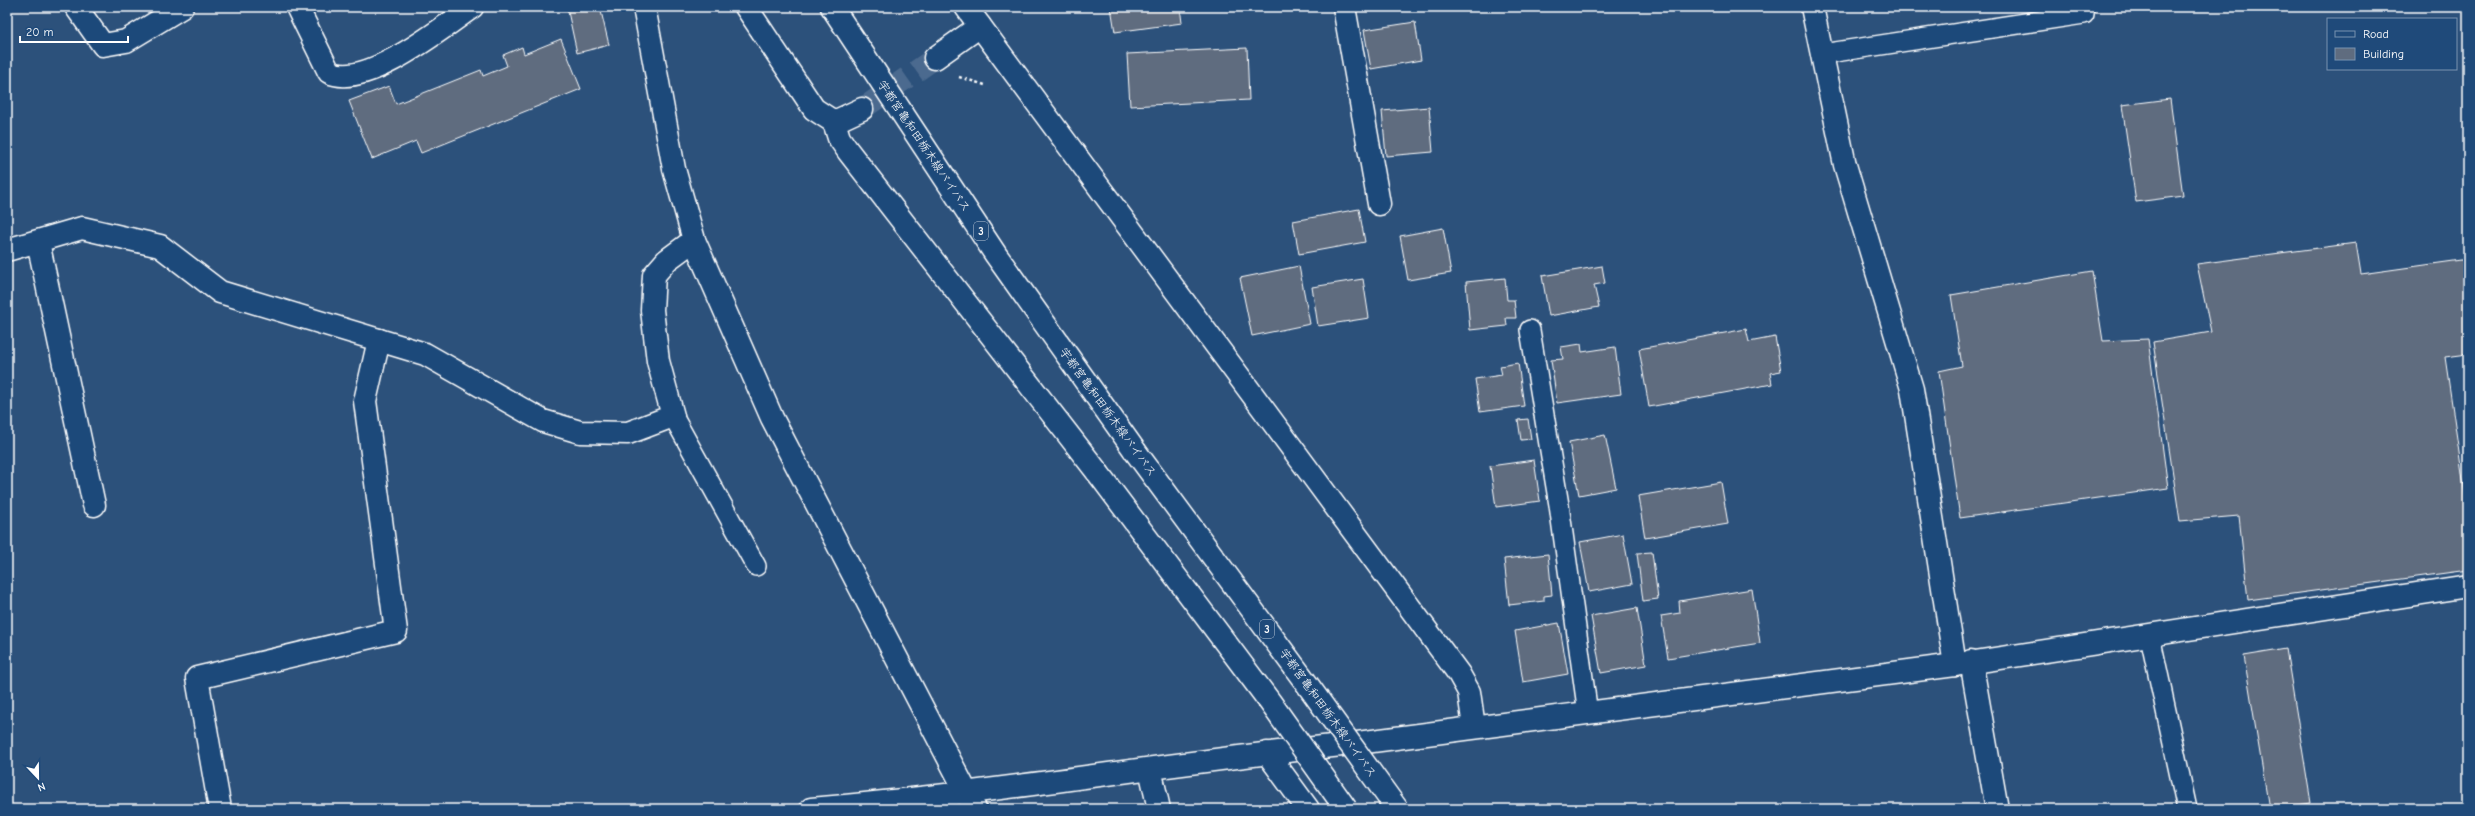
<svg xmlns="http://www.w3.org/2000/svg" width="2475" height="816" font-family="'Comic Neue','Klee One',sans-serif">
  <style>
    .building { fill: #5f6c7f; stroke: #fff }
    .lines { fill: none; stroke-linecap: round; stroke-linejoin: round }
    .secondary-tunnel { stroke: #4c6b8f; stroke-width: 22; stroke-dasharray: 22 11; stroke-linecap: butt }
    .lane-casing { stroke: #fff; stroke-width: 22 }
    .street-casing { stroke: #fff; stroke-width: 25 }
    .secondary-casing { stroke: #fff; stroke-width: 25 }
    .primary-casing { stroke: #fff; stroke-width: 25 }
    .path { stroke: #fff; stroke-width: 2.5; stroke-dasharray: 3 3; stroke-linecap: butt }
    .lane { stroke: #1f4a7a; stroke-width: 19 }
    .street { stroke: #1f4a7a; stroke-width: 22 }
    .secondary { stroke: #1f4a7a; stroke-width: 22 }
    .primary { stroke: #1f4a7a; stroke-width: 22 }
    .primary-bridge-casing { stroke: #fff; stroke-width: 25; stroke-linecap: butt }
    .primary-bridge { stroke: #1f4a7a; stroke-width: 22 }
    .labels { text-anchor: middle; stroke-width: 4; stroke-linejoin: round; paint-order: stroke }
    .shield { fill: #1f4a7a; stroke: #bcc9d7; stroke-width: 1 }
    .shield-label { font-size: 11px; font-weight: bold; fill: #fff }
    .street-label { font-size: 12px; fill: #fff; stroke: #1f4a7a }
  </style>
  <rect width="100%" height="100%" fill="#2c517b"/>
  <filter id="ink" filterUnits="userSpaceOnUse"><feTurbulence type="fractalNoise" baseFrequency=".025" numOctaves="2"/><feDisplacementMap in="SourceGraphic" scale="8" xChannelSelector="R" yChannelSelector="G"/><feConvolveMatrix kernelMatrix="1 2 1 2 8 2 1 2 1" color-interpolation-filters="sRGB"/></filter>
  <g filter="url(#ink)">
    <!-- building -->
    <g class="building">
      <path d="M567,7h33l9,38 -32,8z"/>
      <path d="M1111,7h69l2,16 -67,9z"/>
      <path d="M1415,22l6,38 -50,9 -7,-39z"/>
      <path d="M561,39l20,50 -160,64 -5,-12 -44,18 -23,-58 40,-15 7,18 85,-34 2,6 24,-10 -4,-11 19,-8 2,7z"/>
      <path d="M1247,48l2,52 -119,6 -3,-52z"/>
      <path d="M2170,99l13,97 -47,6 -14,-97z"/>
      <path d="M1429,107l4,45 -47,4 -4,-45z"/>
      <path d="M1359,209l6,33 -66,12 -6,-33z"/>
      <path d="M1443,228l8,45 -43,7 -8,-44z"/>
      <path d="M2356,243l5,31 107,-15v95l-23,3 23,157v56l-220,30 -9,-84 -59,5 -27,-179 58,-10 -14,-68z"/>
      <path d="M1299,266l11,58 -58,12 -12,-58z"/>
      <path d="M1602,266l3,17 -11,2 5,22 -50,9 -7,-40z"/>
      <path d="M2092,271l11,70 45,-2 20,149 -208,30 -21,-147 23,-5 -11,-71z"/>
      <path d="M1505,278l2,22h7l2,18h-10l1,8 -37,4 -4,-48z"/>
      <path d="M1363,279l6,39 -51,8 -6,-39z"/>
      <path d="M1746,329l3,13 26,-5 6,34 -11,2 2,11 -123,23 -10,-58z"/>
      <path d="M1581,344l1,8 33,-5 6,47 -64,9 -6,-43 12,-1 -2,-12z"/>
      <path d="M1518,363l6,43 -44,6 -5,-33 27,-4 -2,-9z"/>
      <path d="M1528,419l3,20 -10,1 -3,-20z"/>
      <path d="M1605,435l11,53 -37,7 -10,-53z"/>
      <path d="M1534,460l6,41 -44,6 -6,-41z"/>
      <path d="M1721,482l7,42 -83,14 -7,-42z"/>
      <path d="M1623,534l9,50 -43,8 -9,-50z"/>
      <path d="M1652,552l6,47 -15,2 -6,-48z"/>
      <path d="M1548,554l4,41 -8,1v5l-35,4 -5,-46z"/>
      <path d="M1752,589l8,54 -92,15 -7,-42 19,-3 -1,-12z"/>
      <path d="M1637,608l9,57 -45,8 -10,-57z"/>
      <path d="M1559,623l9,51 -45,8 -8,-51z"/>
      <path d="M2286,649l25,154 -42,6 -25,-153z"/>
    </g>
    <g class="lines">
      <!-- secondary-tunnel -->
      <path class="secondary-tunnel" d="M862,109l73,-51"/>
      <!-- lane casing -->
      <g class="lane-casing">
        <g id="lane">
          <path d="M1822,54l262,-40"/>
          <path d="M1530,330l29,175 29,209"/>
          <path d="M673,416l83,150"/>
          <path d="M2150,636l37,173"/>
        </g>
      </g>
      <!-- street casing -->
      <g class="street-casing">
        <g id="street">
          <path d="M76,7l27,38 23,-4 56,-34"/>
          <path d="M297,7l32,65c36,18 113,-44 143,-65"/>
          <path d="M1344,7l35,197"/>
          <path d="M1812,7l33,158 67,224 43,276"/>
          <path d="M980,26l479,648 10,18 5,35"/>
          <path d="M38,242l56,263"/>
          <path d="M7,250l75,-22 78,18 60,46 205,62 118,67 37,11 48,1 45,-17 -15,-55 -6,-51 2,-35 13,-15 27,-20"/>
          <path d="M1971,661l26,148"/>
          <path d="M1267,753l41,56"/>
          <path d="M1150,769l9,40"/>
          <path d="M220,809l-23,-131 199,-47 -31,-230 14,-61"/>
          <path d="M811,809c178,-15 354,-46 531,-64l613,-80 513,-79"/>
        </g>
      </g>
      <!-- secondary casing -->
      <g class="secondary-casing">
        <g id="secondary">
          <path d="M644,7l30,162 20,71 78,178 203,391"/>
          <path d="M746,7l68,102 20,13 28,-13"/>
          <path d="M935,58l45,-32 -14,-19"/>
        </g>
      </g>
      <!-- primary casing -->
      <g class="primary-casing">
        <g id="primary">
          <path d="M832,7l164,248 139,196"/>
          <path d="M834,122l5,16 9,13 250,322"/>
        </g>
      </g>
      <!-- path -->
      <path class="path" d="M959,77l26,8"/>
      <!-- lane -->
      <use href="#lane" class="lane"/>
      <!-- street -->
      <use href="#street" class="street"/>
      <!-- secondary -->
      <use href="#secondary" class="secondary"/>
      <!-- primary -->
      <use href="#primary" class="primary"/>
      <!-- primary-bridge casing -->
      <g class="primary-bridge-casing">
        <g id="primary-bridge">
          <path d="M1135,451l172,233 90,125"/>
          <path d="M1098,473l172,229 76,107"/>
        </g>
      </g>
      <!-- primary-bridge -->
      <use href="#primary-bridge" class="primary-bridge"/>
    </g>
  </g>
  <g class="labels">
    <!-- shield labels -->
    <g class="shield">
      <rect x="974" y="222" width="14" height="18" rx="3"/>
      <rect x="1260" y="620" width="14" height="18" rx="3"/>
    </g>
    <g class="shield-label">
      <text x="981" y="235">3</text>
      <text x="1267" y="633">3</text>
    </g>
    <!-- street labels -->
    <g class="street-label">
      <text transform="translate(924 146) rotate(56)" y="4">宇都宮亀和田栃木線バイパス</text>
      <text transform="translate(1108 412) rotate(54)" y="4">宇都宮亀和田栃木線バイパス</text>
      <text transform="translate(1328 713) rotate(54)" y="4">宇都宮亀和田栃木線バイパス</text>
    </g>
  </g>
  <!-- margin -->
  <rect width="2475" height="816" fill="none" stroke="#1f4a7a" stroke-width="24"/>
  <rect x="12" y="12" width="2451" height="792" fill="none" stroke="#fff" stroke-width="1.5" filter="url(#ink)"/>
  <!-- legend -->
  <rect x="2327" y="18" width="130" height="52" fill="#1f4a7a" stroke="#7992af"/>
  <rect x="2335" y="31" width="20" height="6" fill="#1f4a7a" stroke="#7992af"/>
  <text x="2363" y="38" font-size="12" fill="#ffffff">Road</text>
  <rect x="2335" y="48" width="20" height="12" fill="#5f6c7f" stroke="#7992af"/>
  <text x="2363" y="58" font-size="12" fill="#ffffff">Building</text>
  <!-- north arrow -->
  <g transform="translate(38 778) rotate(158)" stroke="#1f4a7a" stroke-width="3" paint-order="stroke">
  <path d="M0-3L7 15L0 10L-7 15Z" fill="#ffffff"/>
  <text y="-6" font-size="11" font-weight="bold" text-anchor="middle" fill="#ffffff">N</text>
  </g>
  <!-- scale -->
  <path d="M20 36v6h108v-6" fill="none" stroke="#ffffff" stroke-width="2"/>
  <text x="26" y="36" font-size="12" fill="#ffffff" stroke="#1f4a7a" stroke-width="3" paint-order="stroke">20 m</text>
</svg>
